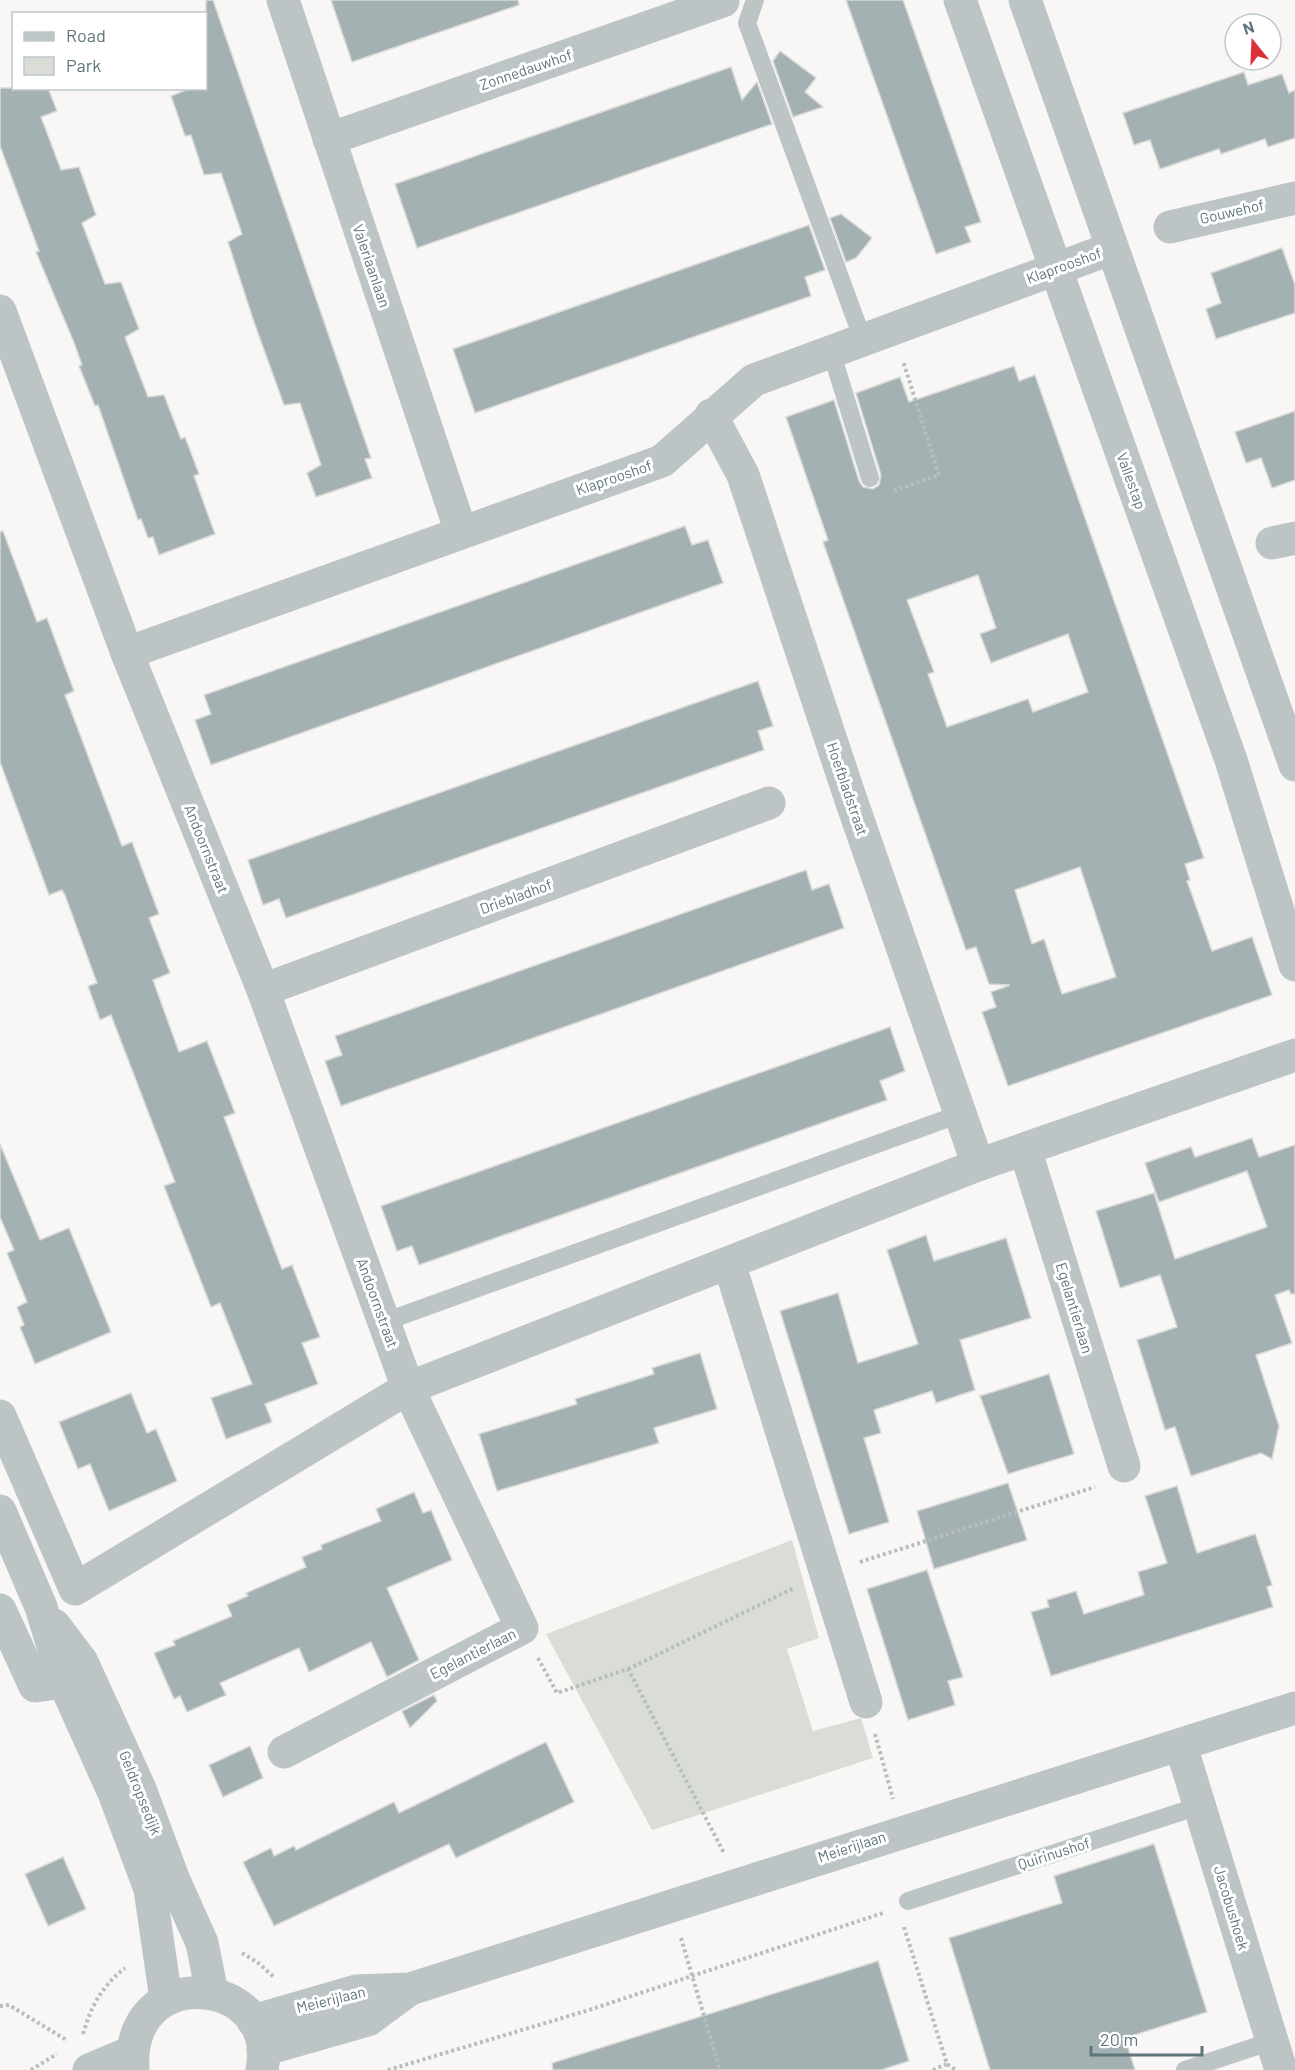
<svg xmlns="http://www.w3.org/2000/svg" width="1295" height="2070" font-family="Barlow,sans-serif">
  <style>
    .green { fill: #daddd5 }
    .building { fill: #a4b1b3; stroke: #dad9d8; stroke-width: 1.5; fill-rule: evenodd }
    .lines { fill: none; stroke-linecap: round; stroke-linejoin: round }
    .path { stroke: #b8bdbe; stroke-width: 4; stroke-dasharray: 3 3; stroke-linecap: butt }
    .service { stroke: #bdc4c6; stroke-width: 18 }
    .minor { stroke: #bdc4c6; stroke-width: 33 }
    .tertiary { stroke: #bdc4c6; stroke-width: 33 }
    .labels { text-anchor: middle; stroke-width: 6; stroke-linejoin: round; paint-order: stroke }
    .street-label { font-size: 15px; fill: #5f767a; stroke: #fff }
  </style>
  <rect width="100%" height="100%" fill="#f8f7f6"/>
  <!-- green -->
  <path class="green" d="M792,1540l27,98 -32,11 26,82 48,-13 12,40 -221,72 -106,-196z"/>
  <!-- building -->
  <g class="building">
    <path d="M206,0h7l158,458 -6,1 7,19 -56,19 -9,-24 14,-8 -21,-62 -16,2 -30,-83 -26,-80 14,-8 -21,-61 -17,2 -13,-40 -6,1 -14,-40 20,-8h15z"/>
    <path d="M331,0h187l1,5 -167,57z"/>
    <path d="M846,0h57l78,222 -16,5 6,15 -35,12z"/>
    <path d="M780,51l36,27 -11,14 18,15 -30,10 -20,-56z"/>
    <path d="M731,67l11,33 15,-18 15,42 -355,124 -22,-64z"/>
    <path d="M1244,72l4,13 34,-11 7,19 6,-3v48l-27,9 -3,-8 -44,15 -2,-5 -59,20 -10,-29 -16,5 -11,-32z"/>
    <path d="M0,88h48l9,23 -16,6 20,53 18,-3 17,48 -14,8 23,61 16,-2 18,47 -14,8 23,60 16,-2 17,44 4,-2 14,37 -5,2 21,58 -56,21 -6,-18 -5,1 -7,-19 -3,1 -40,-115 -3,1 -16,-40 3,-1 -7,-20 -39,-93 3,-1 -39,-105z"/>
    <path d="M841,214l31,24 -16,20 -10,4 -16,-44z"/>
    <path d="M809,225l16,45 -20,7 6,19 -336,117 -22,-64z"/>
    <path d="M1282,248l13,37v28l-79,26 -10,-30 15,-6 -10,-30z"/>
    <path d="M1014,366l5,15 16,-6 169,483 -19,6 5,16 -3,1 25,70 40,-14 20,58 -264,91 -26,-74 14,-5 -5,-15 19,-7 -21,-1 -13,-37 -10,3 -143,-408 5,-2 -42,-123 48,-17 25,81 4,6 10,2 6,-4 2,-10 -25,-82 44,-16 9,25zM978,575l18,53 -16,6 11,29 77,-29 20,58 -55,20 -5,-13 -81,28 -19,-53 6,-2 -27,-72zM1080,867l36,110 -54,17 -18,-55 -12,5 -17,-54z"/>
    <path d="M1295,411v69l-23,8 -11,-30 -15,5 -11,-31z"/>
    <path d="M685,526l7,19 16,-5 15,43 -512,182 -16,-45 16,-6 -7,-19z"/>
    <path d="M3,531l34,91 10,-4 27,73 -9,4 57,151 10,-4 27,72 -10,4 21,55 -17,7 26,72 28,-11 28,72 -11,4 58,152 10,-4 28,72 -18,6 16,41 -53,20 7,18 -46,17 -15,-41 41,-14 -32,-81 -9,4 -47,-121 11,-4 -64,-167 -11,5 -12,-34 9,-3 -32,-88 -3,-5 -13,5 -49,-133v-230z"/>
    <path d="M758,681l15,45 -15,5 6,19 -478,168 -7,-19 -16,6 -15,-45z"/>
    <path d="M806,870l6,20 17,-6 15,44 -503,178 -16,-45 17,-6 -7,-19z"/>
    <path d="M890,1027l15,44 -25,10 7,19 -468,165 -7,-19 -15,5 -16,-45z"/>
    <path d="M1252,1138l7,19 36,-12v149h-4l-2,-4 -14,5 17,48 -36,12 23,71 -7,33 -11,-6 -70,23 -16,-49 -10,3 -28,-90 40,-13 -17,-52 -40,13 -24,-77 58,-18 21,66 92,-32 -20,-56 -88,31 -14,-39 46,-16 4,10z"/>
    <path d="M0,1144l40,96 29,-12 42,104 -76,32 -15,-37 4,-2 -7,-18 10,-5 -20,-49 7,-3 -14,-33z"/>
    <path d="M926,1235l8,26 72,-23 25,80 -71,22 15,50 -39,13 -4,-12 -58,19 7,23 -17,5 25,84 -40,12 -69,-223 58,-18 20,70 60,-19 -31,-94z"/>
    <path d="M700,1353l17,56 -63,19 5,15 -162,48 -18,-57 98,-30 -2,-5 79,-25 -2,-6z"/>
    <path d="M1049,1374l25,80 -66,20 -28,-78z"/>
    <path d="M131,1393l16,40 9,-4 21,52 -68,30 -19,-47 -12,5 -19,-47z"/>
    <path d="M1008,1483l19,57 -93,29 -17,-58z"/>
    <path d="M1177,1486l20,67 58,-19 1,2 16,49 -5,2 6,20 -222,69 -20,-64 18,-5 -2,-7 29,-9 8,23 60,-19 -6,-23 29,-9 -22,-67z"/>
    <path d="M414,1492l9,21 8,-3 21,50 -65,28 32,72 -32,17 -16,-35 -62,30 -10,-24 -79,35 6,12 -39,17 -7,-16 -6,3 -20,-46 21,-8 -2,-4 59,-25 -5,-11 21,-9 -2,-3 60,-26 -4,-10 20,-8 -1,-4 60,-24 -5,-12z"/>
    <path d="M927,1570l36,107 -15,4 7,24 -47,15 -41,-131z"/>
    <path d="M434,1695l3,6 -27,27 -8,-17z"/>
    <path d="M546,1742l28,60 -118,56 -7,-14 -175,82 -31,-64 28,-14 3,8 20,-10 2,4 98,-48 5,11z"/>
    <path d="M250,1746l13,32 -40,19 -14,-32z"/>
    <path d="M1154,1844l53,168 -82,26 10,32h-145l-41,-132 113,-35 -8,-27z"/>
    <path d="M63,1857l23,52 -38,17 -23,-52z"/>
    <path d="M878,1961l31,100 -28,9h-328l-1,-7z"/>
  </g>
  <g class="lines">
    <!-- path -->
    <g class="path">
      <path d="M894,491l45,-16 -36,-114"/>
      <path d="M860,1562l235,-75"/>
      <path d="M538,1658l19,35 71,-24 96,184"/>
      <path d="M628,1669l166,-81"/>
      <path d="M875,1734l18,65"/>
      <path d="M904,1927l43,137 9,6"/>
      <path d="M681,1938l39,132"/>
      <path d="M242,1953l15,9 17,15"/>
      <path d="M0,2006l9,-1 59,36"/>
      <path d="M83,2034c8,-28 19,-48 42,-66"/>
      <path d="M31,2070l26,-16"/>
      <path d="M388,2070l201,-60 294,-97"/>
      <path d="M933,2070l14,-6"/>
    </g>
    <!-- service -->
    <g class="service">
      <path d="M755,0l-8,23 116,317"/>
      <path d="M831,351l39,127"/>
      <path d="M384,1322l576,-208"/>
      <path d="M908,1901l291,-95"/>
      <path d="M1185,2070l87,-29"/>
    </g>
    <!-- minor -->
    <g class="minor">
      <path d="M283,0l178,532"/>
      <path d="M960,0l271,760 64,205"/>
      <path d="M329,139l394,-138"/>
      <path d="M1170,227l125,-29"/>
      <path d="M0,311l127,342 136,337 145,398 114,240 -238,124"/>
      <path d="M711,415l32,60 107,322 128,368"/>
      <path d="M1272,543l23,-5"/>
      <path d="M127,653l535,-192 92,-81 356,-131"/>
      <path d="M263,990l506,-187"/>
      <path d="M1025,1149l99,317"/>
      <path d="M729,1263l137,439"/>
      <path d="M0,1416l75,173 333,-201 570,-223 317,-110"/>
      <path d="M0,1610l35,76 29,-4"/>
      <path d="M1181,1746l100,324"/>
      <path d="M89,2070l43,-18"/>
    </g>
    <!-- tertiary -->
    <g class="tertiary">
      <path d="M1025,0l270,765"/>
      <path d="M0,1511l41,96 23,75 50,111 36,96 16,110"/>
      <path d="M54,1625l28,37 58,127 33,89 29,65 10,50"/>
      <path d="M253,2021l103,-30 54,-2 885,-281"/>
      <path d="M263,2050l105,-30 42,-31"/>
      <path d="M133,2070c-8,-111 148,-95 129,0"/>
    </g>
  </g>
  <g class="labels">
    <!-- street labels -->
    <g class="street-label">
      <text transform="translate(526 70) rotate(-19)" y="5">Zonnedauwhof</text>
      <text transform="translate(1232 212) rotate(-13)" y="5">Gouwehof</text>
      <text transform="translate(371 266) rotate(71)" y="5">Valeriaanlaan</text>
      <text transform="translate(1064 266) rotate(-20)" y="5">Klaprooshof</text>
      <text transform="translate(614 478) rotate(-19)" y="5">Klaprooshof</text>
      <text transform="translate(1131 481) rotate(70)" y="5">Vallestap</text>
      <text transform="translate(847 789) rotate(71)" y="5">Hoefbladstraat</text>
      <text transform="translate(206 849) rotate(68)" y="5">Andoornstraat</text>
      <text transform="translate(516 897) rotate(-20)" y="5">Driebladhof</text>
      <text transform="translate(377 1303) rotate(70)" y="5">Andoornstraat</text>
      <text transform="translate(1074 1308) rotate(73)" y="5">Egelantierlaan</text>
      <text transform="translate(473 1654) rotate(-27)" y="5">Egelantierlaan</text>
      <text transform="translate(140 1793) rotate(68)" y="5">Geldropsedijk</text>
      <text transform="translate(852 1847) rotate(-18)" y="5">Meierijlaan</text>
      <text transform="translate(1054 1854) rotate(-18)" y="5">Quirinushof</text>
      <text transform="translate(1231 1908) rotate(73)" y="5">Jacobushoek</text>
      <text transform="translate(331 2000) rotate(-14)" y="5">Meierijlaan</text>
    </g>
  </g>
  <!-- legend -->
  <rect x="12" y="12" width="195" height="78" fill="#ffffff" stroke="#bfc8ca" stroke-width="1.5"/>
  <rect x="24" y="32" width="30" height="9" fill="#bdc4c6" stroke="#bfc8ca" stroke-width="1.5"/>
  <text x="66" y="42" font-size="18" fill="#5f767a">Road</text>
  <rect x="24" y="57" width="30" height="18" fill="#daddd5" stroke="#bfc8ca" stroke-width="1.5"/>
  <text x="66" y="72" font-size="18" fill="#5f767a">Park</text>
  <!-- north arrow -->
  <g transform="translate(1253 42) rotate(342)"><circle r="28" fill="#ffffff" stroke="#bfc8ca" stroke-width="1.5"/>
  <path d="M0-4.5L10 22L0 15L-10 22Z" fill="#dd3139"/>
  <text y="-9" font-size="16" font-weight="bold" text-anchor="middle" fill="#5f767a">N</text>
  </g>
  <!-- scale -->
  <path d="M1091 2046v9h111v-9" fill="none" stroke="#5f767a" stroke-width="3"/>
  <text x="1100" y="2046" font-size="18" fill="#5f767a" stroke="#ffffff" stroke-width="4.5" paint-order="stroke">20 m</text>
</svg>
